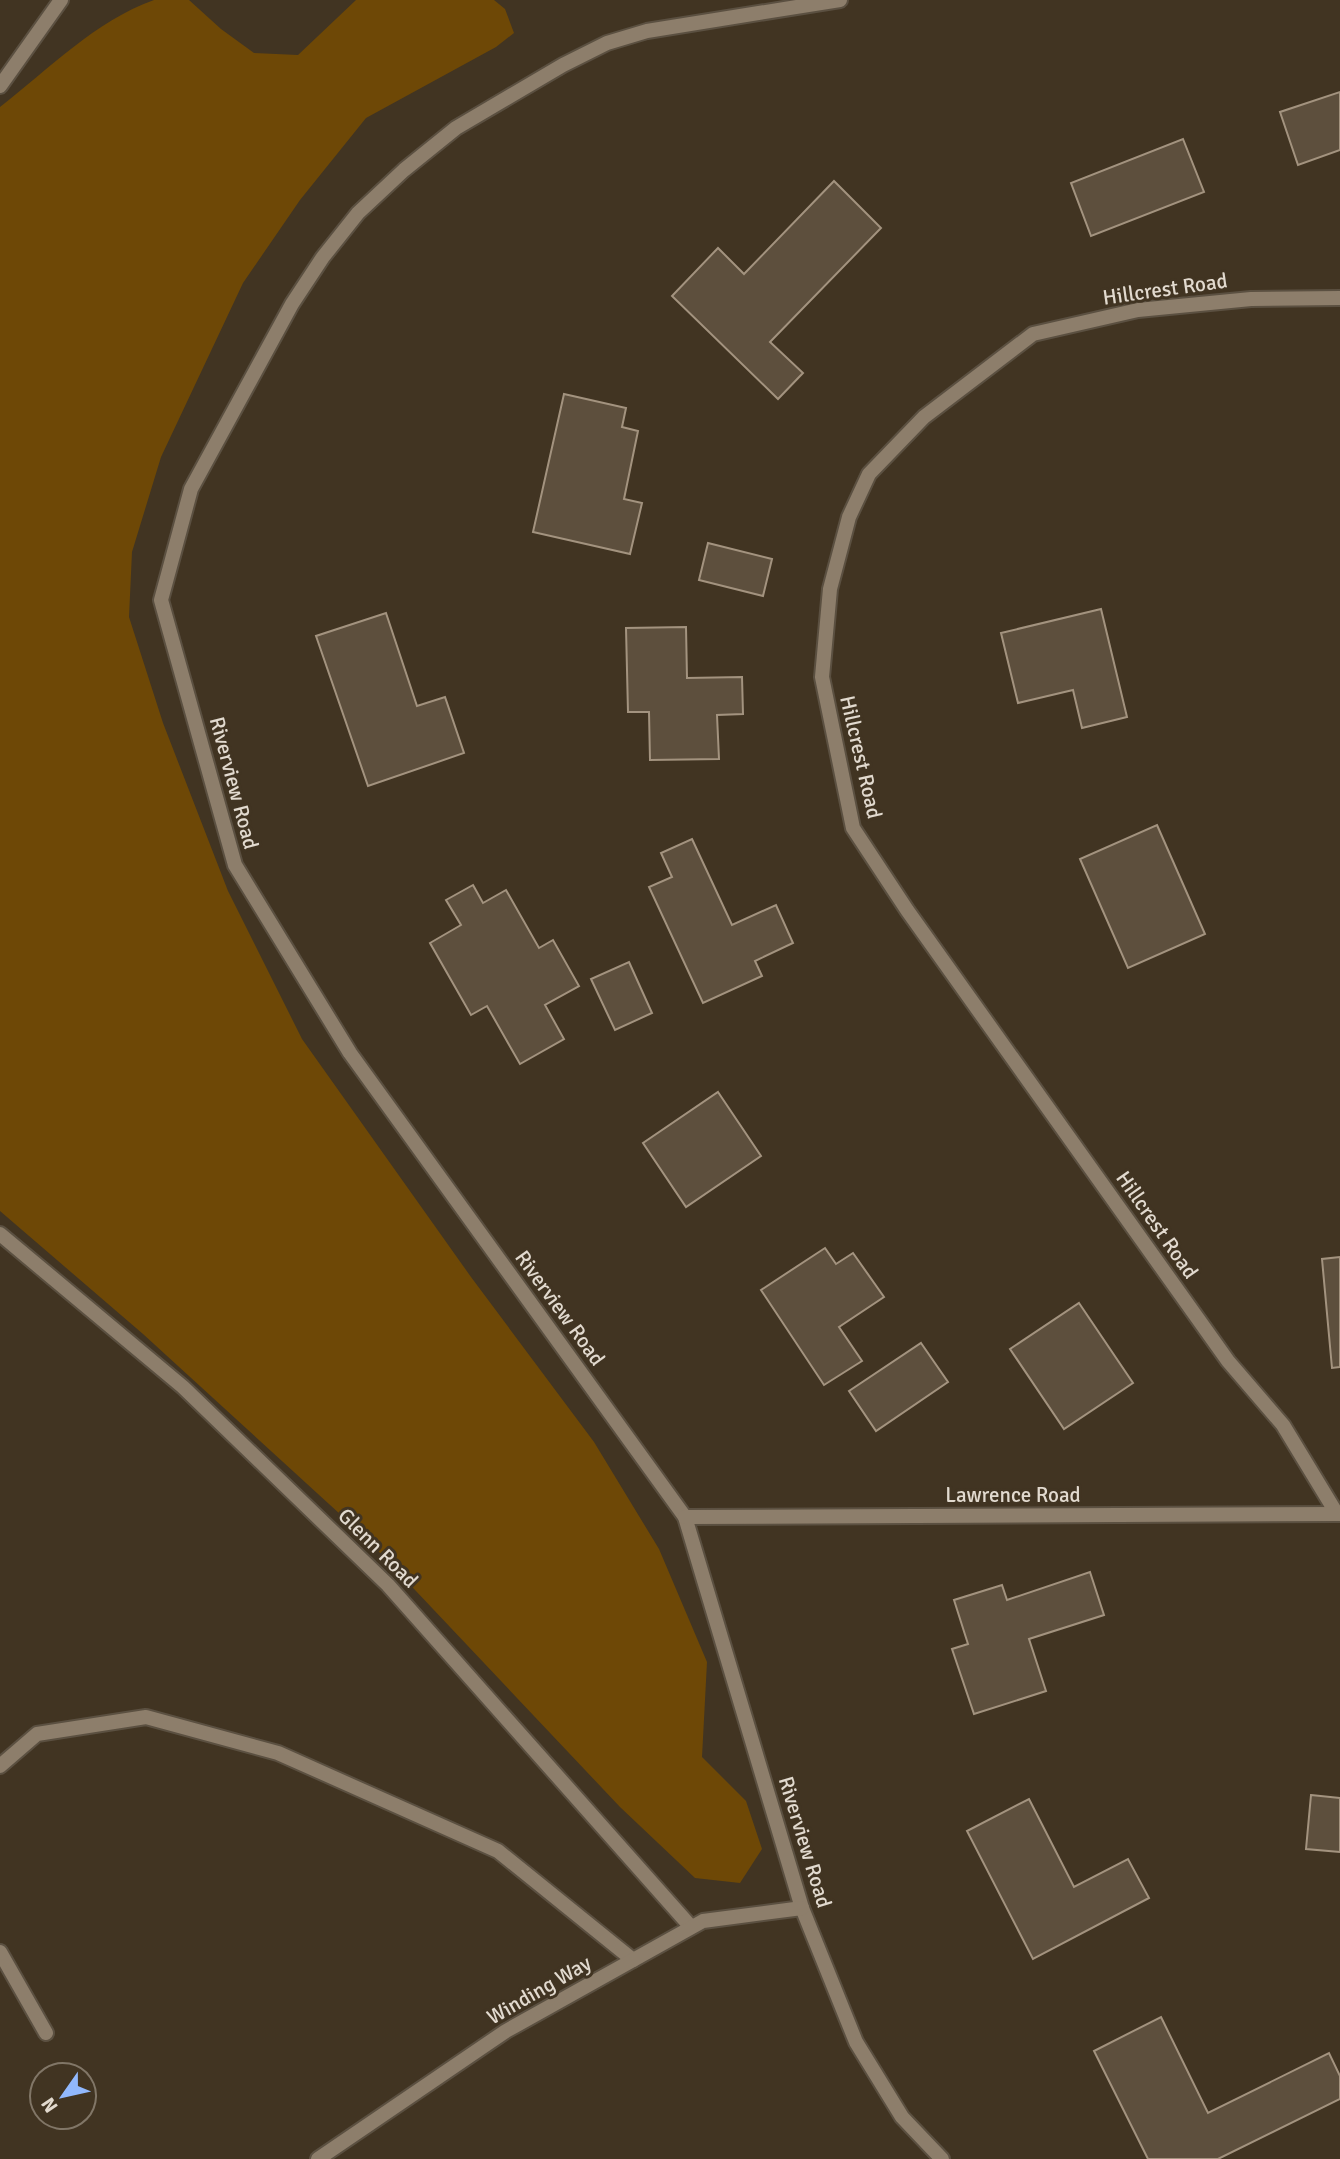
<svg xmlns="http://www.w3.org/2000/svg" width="1340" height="2159" font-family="Signika,sans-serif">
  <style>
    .green { fill: #6e4806 }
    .building { fill: #5d4f3d; stroke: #a3937f; stroke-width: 2 }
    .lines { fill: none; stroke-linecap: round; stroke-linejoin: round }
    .service-casing { stroke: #5b5041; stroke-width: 18 }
    .minor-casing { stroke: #5b5041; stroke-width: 18 }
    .service { stroke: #8d7e6b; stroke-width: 14 }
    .minor { stroke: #8d7e6b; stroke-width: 14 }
    .labels { text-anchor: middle; stroke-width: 6; stroke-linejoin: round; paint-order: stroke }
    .street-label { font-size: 21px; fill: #e2dacf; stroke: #413422 }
  </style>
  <rect width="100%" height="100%" fill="#413422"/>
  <!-- green -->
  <path class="green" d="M154,0h35l32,29 33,24 44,2 58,-55h138l11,9 9,24 -18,14 -130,71 -66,82 -57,83 -82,174 -29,95 -3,65 34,106 65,168 74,148 169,238 123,165 65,107 48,113 -5,95 44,44 16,48 -22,34 -45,-5 -75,-71 -256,-271 -221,-202 -143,-123v-1104c49,-38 95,-86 154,-107z"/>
  <!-- building -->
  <g class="building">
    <path d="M1340,92v58l-42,15 -18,-53z"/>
    <path d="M1183,139l21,53 -113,44 -20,-53z"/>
    <path d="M834,181l47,47 -111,114 33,31 -25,26 -106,-103 46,-48 26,26z"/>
    <path d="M564,394l62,14 -4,19 16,4 -14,68 18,4 -12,51 -97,-22z"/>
    <path d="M708,543l64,16 -9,37 -64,-16z"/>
    <path d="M1101,609l26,108 -45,11 -9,-38 -55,13 -17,-70z"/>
    <path d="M386,613l31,93 28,-9 19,56 -96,33 -52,-150z"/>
    <path d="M686,627l1,51 55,-1 1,37 -26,1 2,44 -69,1 -1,-48h-21l-2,-84z"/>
    <path d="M1157,825l48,109 -77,34 -48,-109z"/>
    <path d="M692,839l40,86 44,-20 17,38 -38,18 7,15 -59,27 -54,-116 23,-10 -11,-24z"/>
    <path d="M473,885l10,18 23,-13 33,58 14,-8 26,46 -34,19 19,34 -44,25 -33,-58 -16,9 -41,-72 31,-18 -15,-25z"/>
    <path d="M629,962l23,51 -37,17 -24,-51z"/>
    <path d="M718,1092l43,64 -75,51 -43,-64z"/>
    <path d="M825,1248l11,16 17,-11 31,44 -45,30 23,34 -38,24 -63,-95z"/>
    <path d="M1340,1257v110l-8,1 -10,-109z"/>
    <path d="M1079,1303l54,80 -69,46 -54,-80z"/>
    <path d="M921,1343l27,39 -72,49 -27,-40z"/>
    <path d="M1090,1572l14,43 -75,24 17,52 -72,23 -22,-65 16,-5 -14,-44 48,-15 5,15z"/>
    <path d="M1311,1795l29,3v54l-34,-3z"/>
    <path d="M1029,1799l45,88 54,-28 21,39 -116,61 -66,-128z"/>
    <path d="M1161,2017l47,96 121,-60 11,23v23l-122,60h-70l-54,-108z"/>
  </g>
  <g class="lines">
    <!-- service casing -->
    <g class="service-casing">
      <g id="service">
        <path d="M0,1766l37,-32 109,-17 132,36 220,98 135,109"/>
        <path d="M0,1952l46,81"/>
      </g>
    </g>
    <!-- minor casing -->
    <g class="minor-casing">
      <g id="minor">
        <path d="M840,0l-193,31 -40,12 -44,22 -107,63 -52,42 -46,43 -35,44 -31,47 -101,185 -30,111 74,265 115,188 335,464 117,391 54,134 46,75 40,42"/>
        <path d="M0,86l61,-86"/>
        <path d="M0,1234l183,153 205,198 303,342"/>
        <path d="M1337,1514l-54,-89 -55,-64 -321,-451 -54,-82 -31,-151 8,-88 19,-72 20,-43 55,-57 109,-83 105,-24 113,-11 89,-1"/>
        <path d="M685,1517l655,-3"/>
        <path d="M318,2159l188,-128 197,-110 99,-13"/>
      </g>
    </g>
    <!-- service -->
    <use href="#service" class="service"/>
    <!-- minor -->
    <use href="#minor" class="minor"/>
  </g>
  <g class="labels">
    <!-- street labels -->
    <g class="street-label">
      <text transform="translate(1165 289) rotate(-8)" y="7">Hillcrest Road</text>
      <text transform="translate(861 757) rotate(77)" y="7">Hillcrest Road</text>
      <text transform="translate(234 783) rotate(75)" y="7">Riverview Road</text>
      <text transform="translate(1157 1225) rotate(55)" y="7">Hillcrest Road</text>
      <text transform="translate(560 1308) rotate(54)" y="7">Riverview Road</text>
      <text x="1013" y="1502">Lawrence Road</text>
      <text transform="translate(378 1548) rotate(45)" y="7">Glenn Road</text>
      <text transform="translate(805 1842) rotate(73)" y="7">Riverview Road</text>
      <text transform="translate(539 1990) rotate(-30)" y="7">Winding Way</text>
    </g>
  </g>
  <!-- north arrow -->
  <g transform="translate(63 2096) rotate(236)"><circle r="33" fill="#413422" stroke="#817667" stroke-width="2"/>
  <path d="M0-5L12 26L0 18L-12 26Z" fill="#91b8fd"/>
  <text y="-10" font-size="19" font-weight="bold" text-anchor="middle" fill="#e2dacf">N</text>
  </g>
</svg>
